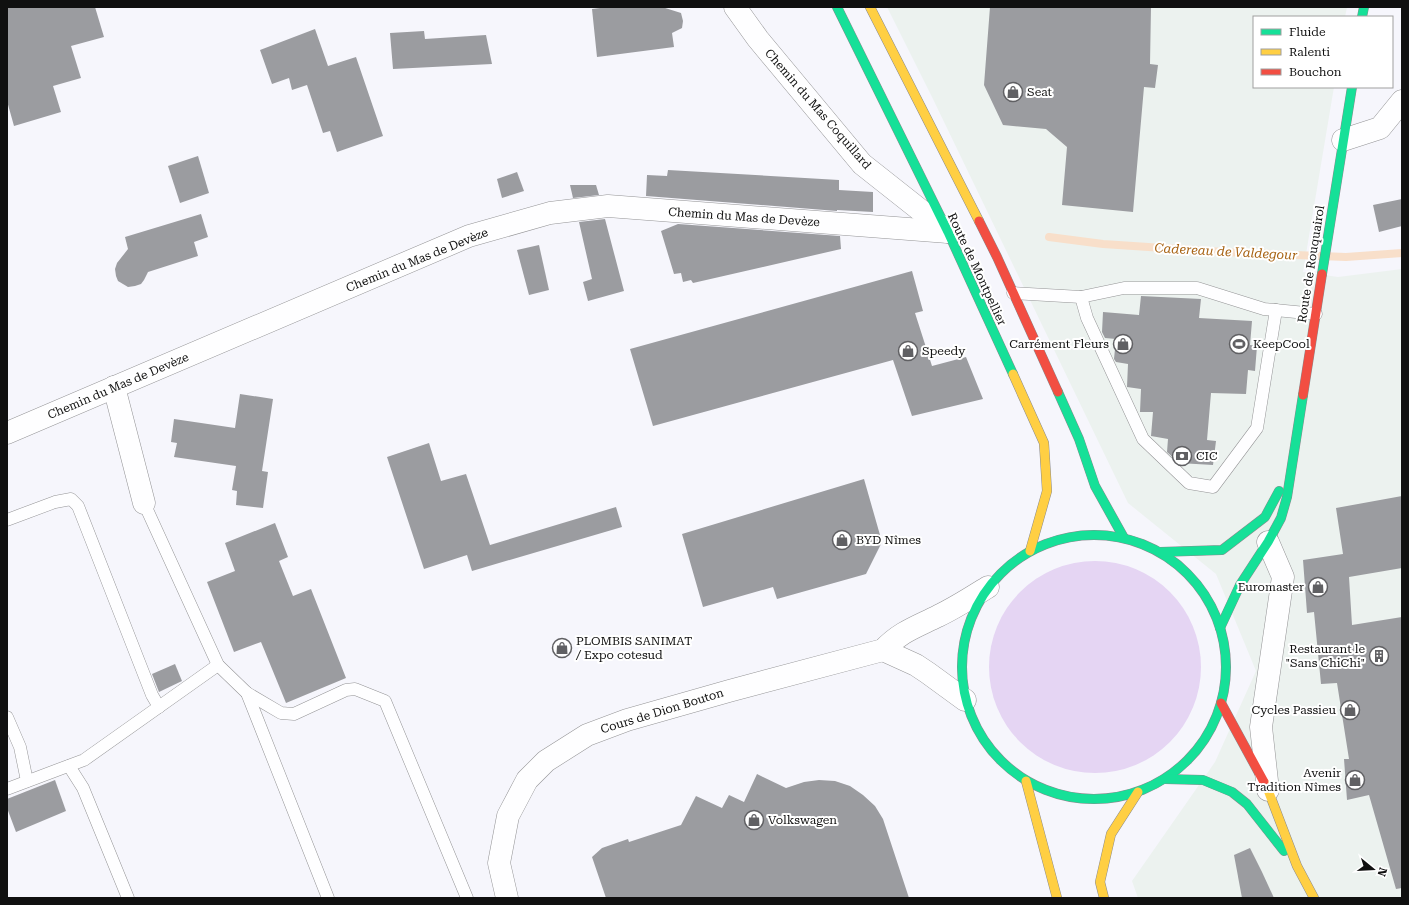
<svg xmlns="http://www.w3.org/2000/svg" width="1409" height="905" font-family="'Roboto Serif',serif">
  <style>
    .industrial { fill: #ecf2ef }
    .green { fill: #e5d5f3 }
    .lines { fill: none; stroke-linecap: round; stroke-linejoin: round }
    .stream { stroke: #f8dfca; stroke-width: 8 }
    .building { fill: #9b9ca0 }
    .lane-casing { stroke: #949496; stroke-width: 13 }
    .street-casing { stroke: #949496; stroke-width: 23 }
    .fast-casing { stroke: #8a8a8d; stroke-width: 10 }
    .slow-casing { stroke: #8a8a8d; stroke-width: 10 }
    .jam-casing { stroke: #8a8a8d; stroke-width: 10 }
    .lane { stroke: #fefeff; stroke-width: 12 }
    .street { stroke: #fefeff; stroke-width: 22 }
    .fast { stroke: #16e098; stroke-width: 9 }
    .slow { stroke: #ffcf43; stroke-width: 9 }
    .jam { stroke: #f24e42; stroke-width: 9 }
    .labels { text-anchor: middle; stroke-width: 4; stroke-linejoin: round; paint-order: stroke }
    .poi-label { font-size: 12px; fill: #101010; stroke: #fff; text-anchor: start }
    .street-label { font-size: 12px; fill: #101010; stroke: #fff }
    .water-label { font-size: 13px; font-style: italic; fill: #a86313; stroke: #fff }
  </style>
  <rect width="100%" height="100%" fill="#f6f6fc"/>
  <!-- industrial -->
  <path class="industrial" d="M887,7h460l-2,10h-91v70h80l-31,185 35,5 64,-8v629h-264l-6,-17 83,-119 41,-91 -40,-97 -88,-71 -196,-406z"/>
  <!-- green -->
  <circle class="green" cx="1095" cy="667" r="106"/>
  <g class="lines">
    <!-- stream -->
    <path class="stream" d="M1049,237l54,7 121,8 122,5 56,-4"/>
  </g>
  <!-- building -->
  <g class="building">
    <path d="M7,7h88l9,30 -33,9 10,32 -28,8 8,26 -47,14 -7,-25z"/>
    <path d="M608,7h54l19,6 2,8 -1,7 -10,5 2,14 -77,10 -5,-48z"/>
    <path d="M990,7h161l-1,57 8,1 -3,23 -11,-1 -11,125 -71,-7 5,-58 -21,-18 -43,-4 -19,-40z"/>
    <path d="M315,29l13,37 28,-9 27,79 -46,16 -7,-21 -7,2 -16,-48 -15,5 -3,-12 -17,6 -12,-34z"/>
    <path d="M424,31l1,8 61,-4 6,29 -99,5 -3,-36z"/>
    <path d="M198,156l11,37 -29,10 -12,-37z"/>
    <path d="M668,170l171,10v10l34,2v20l-36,-2v1l-191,-15 1,-21 20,1z"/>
    <path d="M517,172l7,19 -22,7 -5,-19z"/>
    <path d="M570,185h26l3,10 -26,3z"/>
    <path d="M1402,199v27l-23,6 -6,-27z"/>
    <path d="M201,214l7,23 -14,5 4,14 -50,16 -4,8 -3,4 -6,2 -7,1 -10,-6 -2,-5 -1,-7 2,-6 11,-14 -3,-12z"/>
    <path d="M605,219l19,72 -36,10 -5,-19 9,-3 -13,-57z"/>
    <path d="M678,224l162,12 1,13 -148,34 -2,-3 -8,2 -2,-9 -7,1 -13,-43z"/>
    <path d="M539,245l10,45 -20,5 -12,-45z"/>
    <path d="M912,271l11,40 -8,2 17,53 34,-9 17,42 -71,17 -19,-56 -240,66 -23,-77z"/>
    <path d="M1141,296l60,3 -2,19 53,3 -2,24 7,1 -2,25 -7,-1 -2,24 -35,-1 -4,47 9,1 -3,24 -34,-2 -12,-11 1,-13 -17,-3 2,-24h-13l1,-23 -14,-2 1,-23 -12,-2 -2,-3 2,-20 -11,-1 -3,-6 1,-20 36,3z"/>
    <path d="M240,394l33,5 -11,72 6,1 -5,36 -27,-3 1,-14 -5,-1 4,-24 -62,-9 3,-14 -6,-1 3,-23 61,9z"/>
    <path d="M429,443l12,38 25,-7 24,71 126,-38 6,20 -150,44 -5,-16 -43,14 -37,-112z"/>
    <path d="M864,479l18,63 -16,32 -89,25 -4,-12 -70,20 -21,-73z"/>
    <path d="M1402,496v72l-53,9 3,48 50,-8v271l-6,1 -27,-94 -22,5 -3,-41h5l-12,-76 -16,1 -7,-72 -7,1 -4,-53 40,-6 -7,-46z"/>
    <path d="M275,523l13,34 -9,4 14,35 18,-7 35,89 -60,25 -25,-61 -27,10 -27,-70 28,-11 -10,-28z"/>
    <path d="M175,664l7,17 -23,11 -7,-18z"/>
    <path d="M757,774l29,14 18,-6 15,-2 16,1 15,5 13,9 12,11 8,13 26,79h-303l-14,-41 10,-9 26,-9 1,3 52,-17 15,-29 26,12 7,-13 15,7z"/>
    <path d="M55,780l11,31 -50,21 -9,-24v-9z"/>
    <path d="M1250,848l12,24 12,26h-32l-8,-43z"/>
  </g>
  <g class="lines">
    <!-- lane casing -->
    <g class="lane-casing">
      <g id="lane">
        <path d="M1013,293l68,4 43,-9h73l67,21 52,5"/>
        <path d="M1081,297l6,21 56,121 46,44 24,4 44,-59 19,-118"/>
        <path d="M144,503l74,162 29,28 81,205"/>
        <path d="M7,520l48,-18 16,-3 7,7 74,189 7,12"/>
        <path d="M247,693l34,20 13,1 52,-24 9,-1 30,12 82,197"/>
        <path d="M7,717l13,30 7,34"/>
        <path d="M69,766l14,22 45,110"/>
        <path d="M7,789l77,-29 134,-95"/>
      </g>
    </g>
    <!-- street casing -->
    <g class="street-casing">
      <g id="street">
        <path d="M735,7l23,32 104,125 86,68"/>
        <path d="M1343,140l37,-12 22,-27"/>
        <path d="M114,387l30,116"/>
        <path d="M7,433l462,-197 81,-23 58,-7 340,26"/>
        <path d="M883,650l33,15 12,8 37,27"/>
        <path d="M1268,790l-7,-63 22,-150 -15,-35"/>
        <path d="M507,898l-8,-35 9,-47 19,-36 19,-19 41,-26 40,-15 102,-29 154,-41c17,-18 33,-23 55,-34 17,-8 34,-19 50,-29"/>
      </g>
    </g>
    <!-- fast casing -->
    <g class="fast-casing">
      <g id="fast">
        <path d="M837,7l111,225 65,142"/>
        <path d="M1362,17l2,-10"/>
        <path d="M1322,274l30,-187"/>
        <path d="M1058,392l21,47 16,47 29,52"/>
        <circle cx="1094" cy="667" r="132"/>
        <path d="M1160,552l62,-2 43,-33 14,-26"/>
        <path d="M1220,628l20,-43 28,-43 13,-24 6,-21 16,-102"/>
        <path d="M1165,779l38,1 29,12 15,12 37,47"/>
      </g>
    </g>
    <!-- slow casing -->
    <g class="slow-casing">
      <g id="slow">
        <path d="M870,7l109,214"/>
        <path d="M1013,374l31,69 3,48 -17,60"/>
        <path d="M1026,781l31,117"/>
        <path d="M1264,782l4,8 29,76 17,32"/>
        <path d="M1104,898l-4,-16 11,-48 27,-42"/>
      </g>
    </g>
    <!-- jam casing -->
    <g class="jam-casing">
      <g id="jam">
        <path d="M979,221l18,36 61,135"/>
        <path d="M1303,395l19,-121"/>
        <path d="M1221,703l43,79"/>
      </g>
    </g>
    <!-- lane -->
    <use href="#lane" class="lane"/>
    <!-- street -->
    <use href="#street" class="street"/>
    <!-- fast -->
    <use href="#fast" class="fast"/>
    <!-- slow -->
    <use href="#slow" class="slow"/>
    <!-- jam -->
    <use href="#jam" class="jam"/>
  </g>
  <!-- icons -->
  <defs>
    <g id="shop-ring" transform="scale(1)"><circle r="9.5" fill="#fff" stroke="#606063" stroke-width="1.5"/><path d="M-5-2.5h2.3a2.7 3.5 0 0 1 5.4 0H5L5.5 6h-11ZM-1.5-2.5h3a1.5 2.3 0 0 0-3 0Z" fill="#606063"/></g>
    <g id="stadium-ring" transform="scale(1)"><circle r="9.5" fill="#fff" stroke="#606063" stroke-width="1.5"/><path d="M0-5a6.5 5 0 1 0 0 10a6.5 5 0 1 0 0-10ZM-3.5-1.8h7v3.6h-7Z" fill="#606063"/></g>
    <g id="bank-ring" transform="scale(1)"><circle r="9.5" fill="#fff" stroke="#606063" stroke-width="1.5"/><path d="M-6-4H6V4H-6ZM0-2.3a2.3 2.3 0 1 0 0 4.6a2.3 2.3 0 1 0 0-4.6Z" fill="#606063"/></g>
    <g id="building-ring" transform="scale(1)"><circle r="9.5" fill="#fff" stroke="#606063" stroke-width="1.5"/><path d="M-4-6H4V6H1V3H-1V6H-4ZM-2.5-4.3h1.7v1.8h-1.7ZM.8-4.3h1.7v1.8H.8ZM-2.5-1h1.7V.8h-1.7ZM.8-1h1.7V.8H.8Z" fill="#606063"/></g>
  </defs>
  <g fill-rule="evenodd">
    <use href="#shop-ring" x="1013" y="92"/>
    <use href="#shop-ring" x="1123" y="344"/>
    <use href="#stadium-ring" x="1239" y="344"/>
    <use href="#shop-ring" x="908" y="351"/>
    <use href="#bank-ring" x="1182" y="456"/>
    <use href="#shop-ring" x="842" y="540"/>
    <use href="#shop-ring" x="1318" y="587"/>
    <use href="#shop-ring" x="562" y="648"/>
    <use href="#building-ring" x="1379" y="656"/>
    <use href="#shop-ring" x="1350" y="710"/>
    <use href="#shop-ring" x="1355" y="780"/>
    <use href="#shop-ring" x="754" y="820"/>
  </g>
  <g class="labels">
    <!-- poi labels -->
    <g class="poi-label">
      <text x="1027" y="96">Seat</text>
      <text x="1109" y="348" text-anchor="end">Carrément Fleurs</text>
      <text x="1253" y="348">KeepCool</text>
      <text x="922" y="355">Speedy</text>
      <text x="1196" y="460">CIC</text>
      <text x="856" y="544">BYD Nîmes</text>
      <text x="1304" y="591" text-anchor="end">Euromaster</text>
      <text x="576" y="645">PLOMBIS SANIMAT<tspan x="576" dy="14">/ Expo cotesud</tspan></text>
      <text x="1365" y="653" text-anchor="end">Restaurant le<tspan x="1365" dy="14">"Sans ChiChi"</tspan></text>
      <text x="1336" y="714" text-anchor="end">Cycles Passieu</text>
      <text x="1341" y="777" text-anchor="end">Avenir<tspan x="1341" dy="14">Tradition Nîmes</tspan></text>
      <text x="768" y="824">Volkswagen</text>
    </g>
    <!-- street labels -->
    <g class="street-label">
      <text transform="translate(818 109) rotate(49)" y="4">Chemin du Mas Coquillard</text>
      <text transform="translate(744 217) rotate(4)" y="4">Chemin du Mas de Devèze</text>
      <text transform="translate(417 260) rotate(-22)" y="4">Chemin du Mas de Devèze</text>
      <text transform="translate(1311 264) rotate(-81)" y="4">Route de Rouquairol</text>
      <text transform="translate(977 269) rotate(65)" y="4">Route de Montpellier</text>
      <text transform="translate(118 386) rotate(-23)" y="4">Chemin du Mas de Devèze</text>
      <text transform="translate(662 711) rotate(-17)" y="4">Cours de Dion Bouton</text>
    </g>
    <!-- water labels -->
    <g class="water-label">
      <text transform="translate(1226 251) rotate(3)" y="5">Cadereau de Valdegour</text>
    </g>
  </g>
  <!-- border -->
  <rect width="1409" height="905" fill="none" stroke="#101010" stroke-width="16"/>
  <!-- legend -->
  <rect x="1253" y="16" width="140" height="72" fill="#ffffff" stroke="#9f9f9f"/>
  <rect x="1261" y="29" width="20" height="6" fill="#16e098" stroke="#9f9f9f"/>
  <text x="1289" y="36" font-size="12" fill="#101010">Fluide</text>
  <rect x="1261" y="49" width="20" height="6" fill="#ffcf43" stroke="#9f9f9f"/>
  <text x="1289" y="56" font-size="12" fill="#101010">Ralenti</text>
  <rect x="1261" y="69" width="20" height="6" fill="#f24e42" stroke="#9f9f9f"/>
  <text x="1289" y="76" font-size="12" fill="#101010">Bouchon</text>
  <!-- north arrow -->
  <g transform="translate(1373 869) rotate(108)" stroke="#ffffff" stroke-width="3" paint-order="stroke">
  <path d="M0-3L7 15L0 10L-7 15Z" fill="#101010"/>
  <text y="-6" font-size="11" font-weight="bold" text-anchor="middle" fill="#101010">N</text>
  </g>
</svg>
